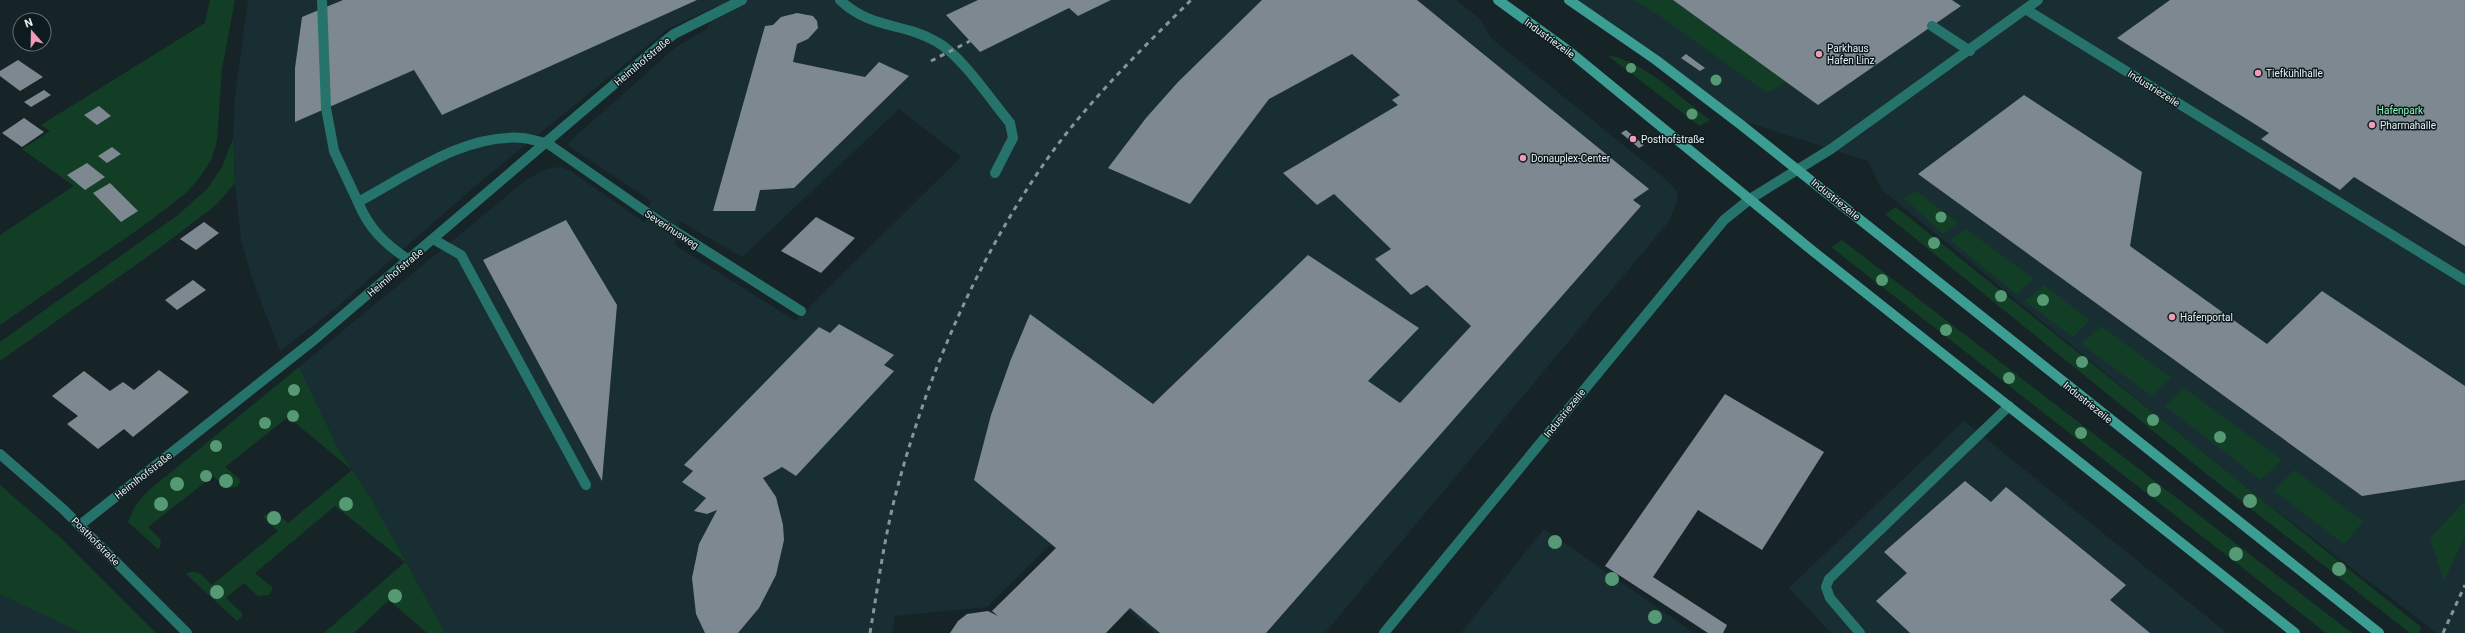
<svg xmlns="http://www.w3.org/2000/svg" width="2465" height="633" font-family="Roboto,sans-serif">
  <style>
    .built { fill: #192e33; fill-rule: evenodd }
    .green { fill: #123e26 }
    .building { fill: #7d8891 }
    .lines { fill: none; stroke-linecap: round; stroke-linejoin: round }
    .service { stroke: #25736a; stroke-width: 10 }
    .minor { stroke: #25736a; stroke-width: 10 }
    .secondary { stroke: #3c9d92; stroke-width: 10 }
    .rail { stroke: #8a9496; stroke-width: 3; stroke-dasharray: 5 5; stroke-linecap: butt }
    .tree { fill: #569975 }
    .poi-dot { fill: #f09ab6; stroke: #0e1b1e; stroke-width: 1.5 }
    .labels { text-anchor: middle; stroke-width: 3; stroke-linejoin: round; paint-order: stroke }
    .street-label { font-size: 10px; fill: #e8f0f2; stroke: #0e1b1e }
    .poi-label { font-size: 10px; fill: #e8f0f2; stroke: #0e1b1e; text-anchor: start }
    .park-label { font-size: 10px; fill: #89f8b5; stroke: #0e1b1e }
  </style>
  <rect width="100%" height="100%" fill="#172427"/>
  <!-- built -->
  <g class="built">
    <path d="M248,0h1208l24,19 11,19 173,140 12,12 2,8 -8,22 -345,413h-170l-105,-88 -63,62 -92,9 -3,17h-447l-73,-133 -34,-52 -39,-81 227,-187 20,-11 14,-2 9,3 76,53 6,-22 -81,-54 -2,-4 108,-96 31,-18 10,-23 -49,23 -194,158 -138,121 -56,43 -28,-73 -11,-38 -6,-57 -2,-44 2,-42zM899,109l62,48 -166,164 -120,-76 5,-24 62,36z"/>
    <path d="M1574,0h891v633h-28l-210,-160 -346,-284 -13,-28 -153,-49 -141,-109z"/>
    <path d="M1964,421l263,212h-396l-42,-45z"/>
    <path d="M1544,529l150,104h-233z"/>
    <path d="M0,594l61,27 21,12h-82z"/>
  </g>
  <!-- green -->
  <g class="green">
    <path d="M210,0h25l-13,69 -5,72 -6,19 -11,17 -14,16 -43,33 -143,99v-90l74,-49 -52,-37 28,-18 -9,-6 164,-102z"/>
    <path d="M1634,0h39l113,82 -19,11 -107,-77z"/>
    <path d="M1607,55c36,6 74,43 103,65l-10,6z"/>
    <path d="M233,139l2,44 -19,22 -55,42 -161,114v-19l178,-127 30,-27 14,-21z"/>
    <path d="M1916,191l42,32 -15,11 -39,-36z"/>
    <path d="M1896,207l525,420 -2,6h-9l-206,-161 -319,-258z"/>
    <path d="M1966,229l68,50 -18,15 -66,-54z"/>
    <path d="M1842,240l510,393h-26l-495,-386z"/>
    <path d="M2044,285l46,35 -17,17 -48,-36z"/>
    <path d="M2101,326l70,52 -19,18 -71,-52z"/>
    <path d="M299,367l39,81 34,52 73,133h-18l-38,-33 -35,33h-30l81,-71 -70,-56 -80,67 18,15 -4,7 -11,1 -14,-13 -18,15 16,15v3l-5,5 -51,-47c12,-7 18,4 26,11l66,-54 -15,-14 9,-7 16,13 64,-53 -64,-53 -63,50 16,13 -4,7 -10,1 -14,-12 -65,51 13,13 -1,7 -2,2 -30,-27 7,-16 13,-15z"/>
    <path d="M2184,388l98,72 -21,20 -96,-74z"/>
    <path d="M2295,470l68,52 -19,22 -70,-53z"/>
    <path d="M0,485l61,53 95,95h-74l-82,-39z"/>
    <path d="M2465,501v35l-21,45 -14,-43z"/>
  </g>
  <!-- building -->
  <g class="building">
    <path d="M343,0h354l-255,115 -28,-45 -119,52v-54l7,-51z"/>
    <path d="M978,0h133l-33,16 -9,-8 -89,44 -34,-37z"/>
    <path d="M1262,0h155l232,189 -16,11 8,6 -375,427h-106l-30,-25 -24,25h-156l8,-12 9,-7 21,-3 10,5 -6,-5 64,-63 -82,-68 17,-65 20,-56 19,-45 123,90 155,-149 111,73 -51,53 32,22 71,-77 -44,-41 -16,10 -36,-36 16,-10 -57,-55 -17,11 -34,-32 115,-68 -6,-5 8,-5 -48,-41 -83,45 -79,105 -82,-36 38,-50 32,-36z"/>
    <path d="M1673,0h279l9,6 -143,99z"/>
    <path d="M2170,0h295v246l-111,-69 -14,13 -79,-51 8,-6 -152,-95z"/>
    <path d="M797,13l16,3 4,5 1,7 -10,11 -11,5 -4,18 72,15 14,-15 30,14 -115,112 -34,2 -5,21h-42l52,-185 8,-1 8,-8z"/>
    <path d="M1686,54l19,14 -5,3 -19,-13z"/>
    <path d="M18,60l25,17 -23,14 -20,-15v-5z"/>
    <path d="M44,90l7,5 -20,12 -7,-5z"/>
    <path d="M2024,95l118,77 -12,74 137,98 55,-53 143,95v94l-103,16 -444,-322z"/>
    <path d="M99,106l12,10 -14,9 -13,-10z"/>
    <path d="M24,118l20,14 -22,15 -20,-14z"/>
    <path d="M1626,130l18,15 -5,3 -18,-15z"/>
    <path d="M112,147l9,7 -14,9 -9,-7z"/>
    <path d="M87,163l18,14 -20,13 -18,-15z"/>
    <path d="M110,183l28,28 -17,11 -28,-29z"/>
    <path d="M816,217l39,21 -34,35 -40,-22z"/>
    <path d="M566,220l51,85 -15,176 -119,-221z"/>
    <path d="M204,222l15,11 -23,17 -16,-11z"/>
    <path d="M193,280l13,10 -29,20 -12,-10z"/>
    <path d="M839,324l55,31 -10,10 10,6 -98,105 -14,-9 -19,11 13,19 7,28 1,15 -8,35 -17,33 -21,25h-33l-9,-19 -4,-36 7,-34 18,-34 -10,4 -13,-3 12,-13 -24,-16 11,-11 -9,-6 135,-138 11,6z"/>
    <path d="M159,370l30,22 -56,45 -9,-8 -26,20 -31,-25 11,-8 -26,-20 32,-25 26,20 13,-9 11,8z"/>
    <path d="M1725,394l99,58 -62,98 -64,-40 -45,67 74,48 -4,8h-15l-103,-67z"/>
    <path d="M1965,481l26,21 15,-15 120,98 -16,15 40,33h-240l-34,-32 31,-28 -23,-21z"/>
  </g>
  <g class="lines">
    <!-- service -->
    <g class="service">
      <path d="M322,0l4,108 8,43 24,51"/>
      <path d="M840,0c32,30 63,22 97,42 24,13 54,58 73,81l3,15 -18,35"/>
      <path d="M708,17l34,-17"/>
      <path d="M1932,26l38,25"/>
      <path d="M433,239l28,16 125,230"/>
      <path d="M409,260c-24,-16 -40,-31 -51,-58 49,-26 106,-69 165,-64 8,1 16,4 24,5"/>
      <path d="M1860,633l-30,-35 -4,-11 3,-8 180,-173"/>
    </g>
    <!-- minor -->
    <g class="minor">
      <path d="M2027,10l438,270"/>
      <path d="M547,143l115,80 139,88"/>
      <path d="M0,454l63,55 124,124"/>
      <path d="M80,525l234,-185 345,-294 15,-12 34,-17"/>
      <path d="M1384,633l340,-413 26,-21 81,-50 207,-149"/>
    </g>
    <!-- secondary -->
    <g class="secondary">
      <path d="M1498,0l72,52 244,200 481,381"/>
      <path d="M1569,0l87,60 84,64 639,509"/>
    </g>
    <!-- rail -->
    <g class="rail">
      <path d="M931,61l39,-20"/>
      <path d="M870,633c8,-47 14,-94 26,-140 30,-114 78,-227 145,-325 42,-62 97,-115 150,-168"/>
      <path d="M2443,633l22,-48"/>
    </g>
  </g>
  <!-- trees -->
  <g class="tree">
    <circle cx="1631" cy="68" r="5"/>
    <circle cx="1716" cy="80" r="5.5"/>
    <circle cx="1692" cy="114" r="5.5"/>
    <circle cx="1941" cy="217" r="5.5"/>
    <circle cx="1934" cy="243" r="6"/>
    <circle cx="1882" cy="280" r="6"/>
    <circle cx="2001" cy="296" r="6"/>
    <circle cx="2043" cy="300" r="6"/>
    <circle cx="1946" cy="330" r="6"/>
    <circle cx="2082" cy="362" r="6"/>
    <circle cx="2009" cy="378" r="6"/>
    <circle cx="294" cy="390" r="6"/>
    <circle cx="293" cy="416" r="6"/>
    <circle cx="2153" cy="420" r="6"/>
    <circle cx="265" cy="423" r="6"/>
    <circle cx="2081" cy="433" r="6"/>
    <circle cx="2220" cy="437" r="6"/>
    <circle cx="216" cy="446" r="6"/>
    <circle cx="206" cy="476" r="6"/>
    <circle cx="226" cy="481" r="7"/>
    <circle cx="177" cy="484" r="7"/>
    <circle cx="2154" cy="490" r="7"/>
    <circle cx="2250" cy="501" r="7"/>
    <circle cx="161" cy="504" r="7"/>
    <circle cx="346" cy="504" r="7"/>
    <circle cx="274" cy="518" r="7"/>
    <circle cx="1555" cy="542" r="7"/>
    <circle cx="2236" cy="554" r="7"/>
    <circle cx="2339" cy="569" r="7"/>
    <circle cx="1612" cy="579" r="7"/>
    <circle cx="217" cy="592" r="7"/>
    <circle cx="395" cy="596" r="7"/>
    <circle cx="1655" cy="617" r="7"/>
  </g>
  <!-- markers -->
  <g class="poi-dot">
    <circle cx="1819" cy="54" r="4"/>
    <circle cx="2258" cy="73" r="4"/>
    <circle cx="2372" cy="125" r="4"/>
    <circle cx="1633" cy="139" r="4"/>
    <circle cx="1523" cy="158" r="4"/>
    <circle cx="2172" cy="317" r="4"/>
  </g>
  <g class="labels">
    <!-- street labels -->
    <g class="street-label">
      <text transform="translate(1550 38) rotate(36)" y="4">Industriezeile</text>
      <text transform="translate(642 61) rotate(-40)" y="4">Heimlhofstraße</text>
      <text transform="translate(2154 88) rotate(32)" y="4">Industriezeile</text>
      <text transform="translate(1836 199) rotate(39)" y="4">Industriezeile</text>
      <text transform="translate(672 229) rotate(33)" y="4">Severinusweg</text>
      <text transform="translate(395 272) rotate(-40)" y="4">Heimlhofstraße</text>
      <text transform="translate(2088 402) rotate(39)" y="4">Industriezeile</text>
      <text transform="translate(1564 413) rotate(-51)" y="4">Industriezeile</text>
      <text transform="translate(143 475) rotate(-38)" y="4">Heimlhofstraße</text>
      <text transform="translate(96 541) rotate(45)" y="4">Posthofstraße</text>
    </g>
    <!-- poi labels -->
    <g class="poi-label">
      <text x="1827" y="52">Parkhaus<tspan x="1827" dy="12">Hafen Linz</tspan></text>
      <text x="2266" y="77">Tiefkühlhalle</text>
      <text x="2380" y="129">Pharmahalle</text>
      <text x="1641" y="143">Posthofstraße</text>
      <text x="1531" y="162">Donauplex-Center</text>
      <text x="2180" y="321">Hafenportal</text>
    </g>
    <!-- park labels -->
    <g class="park-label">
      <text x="2400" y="114">Hafenpark</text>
    </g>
  </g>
  <!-- north arrow -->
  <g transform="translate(32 32) rotate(340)"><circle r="19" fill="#0e1b1e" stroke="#657073"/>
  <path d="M0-3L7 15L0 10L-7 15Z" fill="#f09ab6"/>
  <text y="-6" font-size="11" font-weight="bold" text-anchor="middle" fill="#e8f0f2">N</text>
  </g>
</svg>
